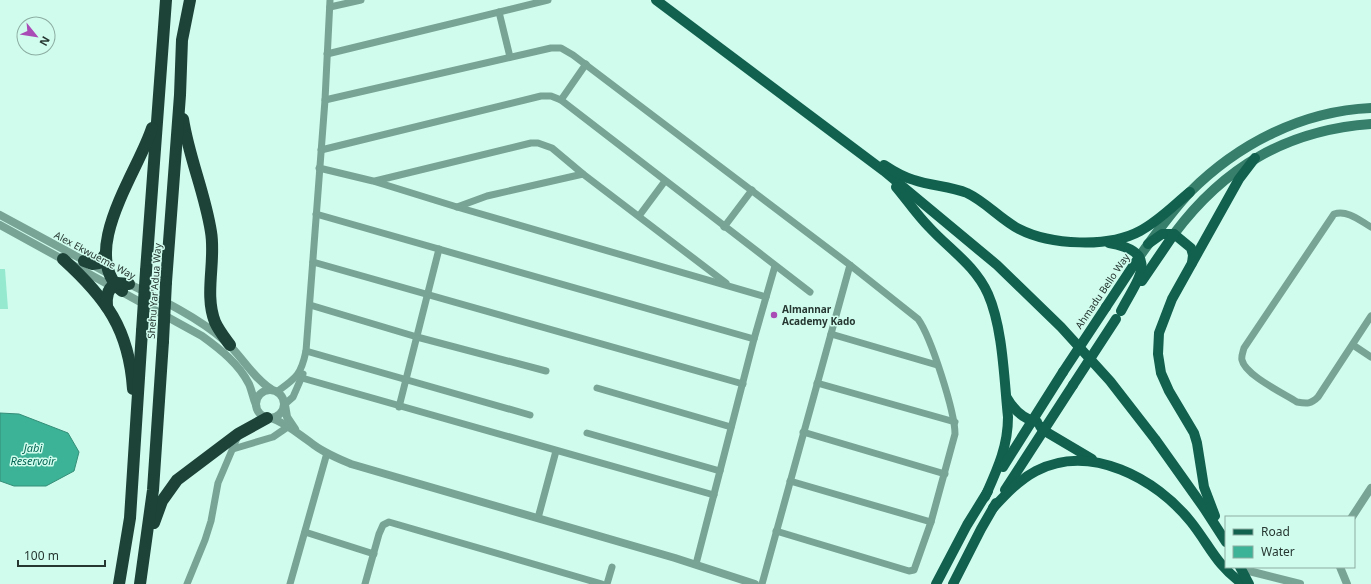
<svg xmlns="http://www.w3.org/2000/svg" width="1371" height="584" font-family="'Noto Sans',sans-serif">
  <style>
    .green { fill: #95e9cf }
    .water { fill: #3cb396; stroke: #358e78 }
    .lines { fill: none; stroke-linecap: round; stroke-linejoin: round }
    .minor { stroke: #78a496; stroke-width: 7 }
    .tertiary { stroke: #78a496; stroke-width: 8 }
    .secondary { stroke: #377e6b; stroke-width: 10 }
    .primary { stroke: #12604e; stroke-width: 10 }
    .motorway { stroke: #1d4237; stroke-width: 12 }
    .primary-bridge { stroke: #12604e; stroke-width: 10 }
    .motorway-bridge { stroke: #1d4237; stroke-width: 12 }
    .poi-dot { fill: #a94cb5; stroke: #d0fcee; stroke-width: 1.5 }
    .labels { text-anchor: middle; stroke-width: 3; stroke-linejoin: round; paint-order: stroke }
    .street-label { font-size: 10px; fill: #263731; stroke: #d0fcee }
    .poi-label { font-size: 10px; font-weight: bold; fill: #263731; stroke: #d0fcee; text-anchor: start }
    .water-label { font-size: 11px; font-style: italic; fill: #036652; stroke: #d0fcee }
  </style>
  <rect width="100%" height="100%" fill="#d0fcee"/>
  <!-- green -->
  <path class="green" d="M0,269h5l3,40h-8z"/>
  <!-- water -->
  <path class="water" d="M0,413l19,1 49,19 11,19 -5,19 -28,15h-32l-14,-5z"/>
  <g class="lines">
    <!-- minor -->
    <g class="minor">
      <path d="M330,7l31,-7"/>
      <path d="M499,12l11,45"/>
      <path d="M327,54l221,-54"/>
      <path d="M325,100l226,-52h10l12,7 277,210 68,54c13,18 37,93 37,115l-24,88 -17,48 -5,1 -133,-40"/>
      <path d="M561,100l249,192"/>
      <path d="M321,150l220,-54h10l10,4 25,-36"/>
      <path d="M319,168l54,13 84,26 309,90"/>
      <path d="M375,181l156,-38h7l14,5 31,26 143,109"/>
      <path d="M457,207l30,-11 96,-22"/>
      <path d="M316,214l438,125"/>
      <path d="M639,216l26,-35"/>
      <path d="M724,227l28,-37"/>
      <path d="M1371,227c-12,-7 -23,-17 -37,-13l-90,134c-1,4 -3,9 -2,12 3,15 41,33 55,42 10,2 14,2 21,-5l53,-81"/>
      <path d="M313,262l430,122"/>
      <path d="M310,305l107,32 129,34"/>
      <path d="M831,334l106,31"/>
      <path d="M1353,345l18,12"/>
      <path d="M306,351l224,64"/>
      <path d="M302,378l412,117"/>
      <path d="M817,383l138,39"/>
      <path d="M597,388l134,39"/>
      <path d="M278,391c18,-13 23,-16 28,-40l19,-251 5,-100"/>
      <path d="M285,404l8,-7 10,-23"/>
      <path d="M399,407l40,-158"/>
      <path d="M803,432l142,42"/>
      <path d="M587,433l133,38"/>
      <path d="M233,449l40,-12 16,-11"/>
      <path d="M790,481l141,41"/>
      <path d="M538,518l18,-67"/>
      <path d="M305,532l69,22"/>
      <path d="M696,564l58,-225 21,-73"/>
      <path d="M187,584l18,-44 6,-19 7,-38 20,-47"/>
      <path d="M290,584l37,-131"/>
      <path d="M365,584l14,-50 4,-9 6,-3 213,62"/>
      <path d="M607,584l5,-17"/>
      <path d="M762,584l88,-319"/>
    </g>
    <!-- tertiary -->
    <g class="tertiary">
      <path d="M0,215l111,60"/>
      <path d="M0,225l202,111c18,13 37,28 47,48 3,7 4,14 7,21"/>
      <path d="M125,282c33,16 73,35 100,59 17,15 27,36 46,48"/>
      <circle cx="270" cy="404" r="14"/>
      <path d="M285,405l2,12 8,12"/>
      <path d="M271,418c15,5 26,15 39,24 12,10 27,16 41,22l324,94 80,26"/>
      <path d="M1352,517l19,-29"/>
      <path d="M1340,567l7,17"/>
      <path d="M1241,569l59,15"/>
    </g>
    <!-- secondary -->
    <g class="secondary">
      <path d="M1174,234c50,-67 113,-104 197,-110"/>
      <path d="M1139,257c16,-22 32,-45 51,-65 48,-48 112,-81 181,-84"/>
    </g>
    <!-- primary -->
    <g class="primary">
      <path d="M656,0l228,171 113,94 64,62 49,54 45,58 49,69 22,34"/>
      <path d="M884,165c9,6 19,12 30,15 17,6 36,6 53,13 19,9 33,26 52,36 31,16 90,19 121,2 19,-10 34,-26 50,-39"/>
      <path d="M896,187c11,13 21,28 33,40 20,22 46,38 59,67 15,34 16,85 20,123 0,30 -11,53 -23,80"/>
      <path d="M1109,243c54,9 28,37 12,68"/>
      <path d="M1148,244l14,-10h12l17,14 2,7 -1,8"/>
      <path d="M1142,281l32,-47"/>
      <path d="M1106,307l33,-50"/>
      <path d="M1007,398c7,12 16,21 30,24"/>
      <path d="M1040,426l3,4 49,29"/>
      <path d="M1003,467l60,-95"/>
      <path d="M1005,490l68,-105"/>
      <path d="M993,508c13,-14 26,-28 43,-37 54,-28 120,7 155,51 19,24 25,43 52,62"/>
      <path d="M1215,516l-11,-29 -7,-44 -3,-10 -25,-42 -8,-18 -3,-19 1,-21 13,-34 67,-120 16,-21"/>
      <path d="M1240,567l9,17"/>
      <path d="M936,584l31,-59 21,-34"/>
      <path d="M953,584l28,-55 15,-26"/>
    </g>
    <!-- motorway -->
    <g class="motorway">
      <path d="M183,119c6,39 22,74 28,113 5,29 -7,62 4,90 4,9 10,16 15,23"/>
      <path d="M63,259c43,39 66,70 70,130"/>
      <path d="M84,261l8,3 7,-1 7,-10"/>
      <path d="M146,271l20,-271"/>
      <path d="M166,282l14,-187 2,-55 8,-40"/>
      <path d="M122,291c-45,-38 17,-121 30,-163"/>
      <path d="M107,307c-1,-10 1,-20 10,-24l12,1"/>
      <path d="M154,523l8,-22 15,-21 61,-46 29,-16"/>
      <path d="M119,584l11,-66 12,-187"/>
      <path d="M140,584l13,-94 10,-149"/>
    </g>
    <!-- primary-bridge -->
    <g class="primary-bridge">
      <path d="M1063,372l43,-65"/>
      <path d="M1073,385l43,-66"/>
    </g>
    <!-- motorway-bridge -->
    <g class="motorway-bridge">
      <path d="M142,331l4,-60"/>
      <path d="M163,341l3,-59"/>
    </g>
  </g>
  <!-- markers -->
  <circle class="poi-dot" cx="774" cy="315" r="4"/>
  <g class="labels">
    <!-- street labels -->
    <g class="street-label">
      <text transform="translate(95 255) rotate(28)" y="4">Alex Ekwueme Way</text>
      <text transform="translate(154 291) rotate(-86)" y="4">Shehu Yar'Adua Way</text>
      <text transform="translate(1102 291) rotate(-56)" y="4">Ahmadu Bello Way</text>
    </g>
    <!-- poi labels -->
    <g class="poi-label">
      <text x="782" y="313">Almannar<tspan x="782" dy="12">Academy Kado</tspan></text>
    </g>
    <!-- water labels -->
    <g class="water-label">
      <text x="33" y="452">Jabi<tspan x="33" dy="13">Reservoir</tspan></text>
    </g>
  </g>
  <!-- legend -->
  <rect x="1225" y="516" width="130" height="52" fill="#d0fcee" stroke="#8cada2"/>
  <rect x="1233" y="529" width="20" height="6" fill="#12604e" stroke="#8cada2"/>
  <text x="1261" y="536" font-size="12" fill="#263731">Road</text>
  <rect x="1233" y="546" width="20" height="12" fill="#3cb396" stroke="#8cada2"/>
  <text x="1261" y="556" font-size="12" fill="#263731">Water</text>
  <!-- north arrow -->
  <g transform="translate(36 36) rotate(120)"><circle r="19" fill="#d0fcee" stroke="#8cada2"/>
  <path d="M0-3L7 15L0 10L-7 15Z" fill="#a94cb5"/>
  <text y="-6" font-size="11" font-weight="bold" text-anchor="middle" fill="#263731">N</text>
  </g>
  <!-- scale -->
  <path d="M18 560v6h87v-6" fill="none" stroke="#263731" stroke-width="2"/>
  <text x="24" y="560" font-size="12" fill="#263731" stroke="#d0fcee" stroke-width="3" paint-order="stroke">100 m</text>
</svg>
